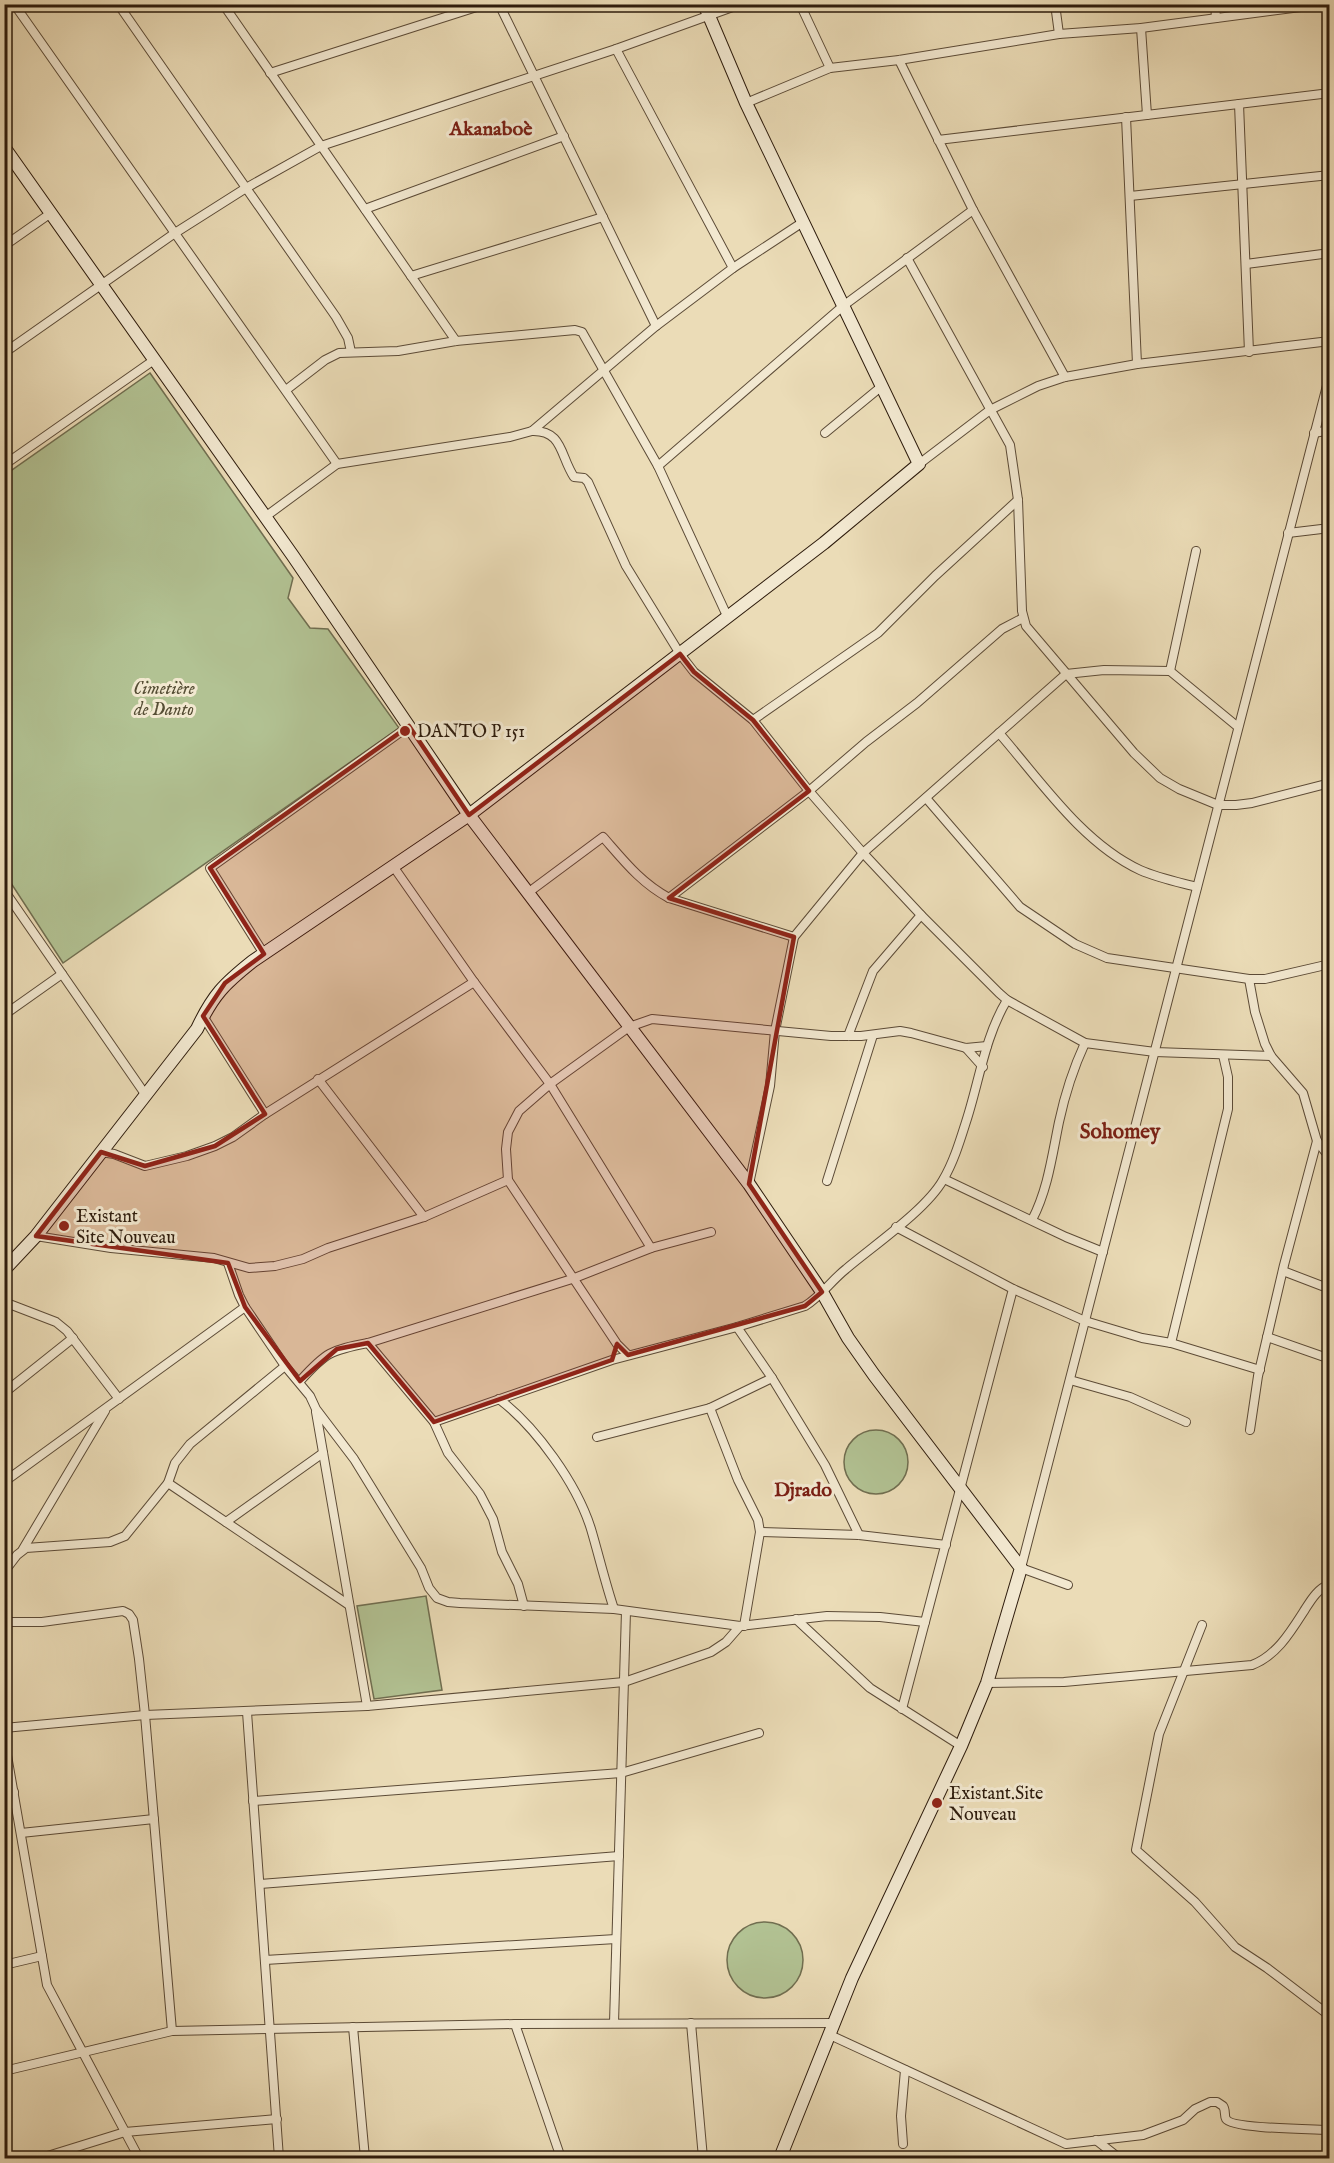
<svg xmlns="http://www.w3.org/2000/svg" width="1334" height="2163" font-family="'IM FELL English',serif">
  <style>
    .green { fill: #b2c293; stroke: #706e50; stroke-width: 1.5 }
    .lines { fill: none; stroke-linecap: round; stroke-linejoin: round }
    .street-casing { stroke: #5c4b37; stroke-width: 10 }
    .secondary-casing { stroke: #2d1b0c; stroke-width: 14 }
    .street { stroke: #f2e8d0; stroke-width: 8 }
    .secondary { stroke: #f2e8d0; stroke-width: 12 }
    .marked { fill: #8f2418; fill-opacity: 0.2; stroke: #8f2418; stroke-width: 4.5; stroke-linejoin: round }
    .poi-dot { fill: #8f2418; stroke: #f2e8d0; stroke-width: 2 }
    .labels { text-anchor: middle; stroke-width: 6; stroke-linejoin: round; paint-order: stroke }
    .park-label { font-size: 18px; font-style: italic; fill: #554d34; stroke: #f2e8d0 }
    .poi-label { font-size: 18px; fill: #2d1b0c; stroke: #f2e8d0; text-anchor: start }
    .neighbourhood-label { font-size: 20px; font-weight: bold; fill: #7a1f14; stroke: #f2e8d0 }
    .quarter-label { font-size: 21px; font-weight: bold; fill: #7a1f14; stroke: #f2e8d0 }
  </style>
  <rect width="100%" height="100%" fill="#ebdcb7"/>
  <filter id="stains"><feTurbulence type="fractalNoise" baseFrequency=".00333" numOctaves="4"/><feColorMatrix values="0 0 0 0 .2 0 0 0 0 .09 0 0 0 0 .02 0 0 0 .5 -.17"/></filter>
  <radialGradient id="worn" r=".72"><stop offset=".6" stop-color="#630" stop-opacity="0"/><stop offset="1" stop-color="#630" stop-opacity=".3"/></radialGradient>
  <!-- green -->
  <g class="green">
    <path d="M150,373l143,205 -5,20 22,30 18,1 71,99 -336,235 -56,-86 -2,-9v-393z"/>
    <circle cx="876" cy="1462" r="32"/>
    <path d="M426,1596l16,94 -68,9 -17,-93z"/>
    <circle cx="765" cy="1960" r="38"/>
  </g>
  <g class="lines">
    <!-- street casing -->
    <g class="street-casing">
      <g id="street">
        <path d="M14,4l323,460"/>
        <path d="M118,4l218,313 12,21 3,14"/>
        <path d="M223,4l233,337"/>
        <path d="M499,4l157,322"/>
        <path d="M800,4l30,64"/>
        <path d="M1055,4l4,30"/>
        <path d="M1215,4l1,14"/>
        <path d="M1141,28l6,87"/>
        <path d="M616,49l117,219"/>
        <path d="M899,60l74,150 92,167"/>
        <path d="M270,73l216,-69"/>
        <path d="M746,103l84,-35 69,-8 160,-26 82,-6 183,-24"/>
        <path d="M1239,104l10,248"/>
        <path d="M1126,117l11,247"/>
        <path d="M938,140l392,-47"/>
        <path d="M1130,196l200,-21"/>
        <path d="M365,209l199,-73"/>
        <path d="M4,246l47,-33"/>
        <path d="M907,258l103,187 8,55 4,111 4,15 108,127 26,25 19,11 39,16h18l16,-2 78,-20"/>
        <path d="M1246,264l84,-11"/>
        <path d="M411,276l192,-59"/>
        <path d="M4,353l171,-120 71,-45 75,-42 295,-97 125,-45"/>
        <path d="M286,390l39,-30 14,-7 59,-2 58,-10 119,-11 7,2 76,134 70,152"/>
        <path d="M532,431c31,-1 28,25 42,46l10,1 4,4 38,84 54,88 14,18 59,48 56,71 54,62 58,62 78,78 8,7 78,43 70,9 116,4"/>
        <path d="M825,433l57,-47"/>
        <path d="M1314,433l16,-3"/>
        <path d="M919,464l71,-54 48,-24 27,-9 72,-13 193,-23"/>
        <path d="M4,465l150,-105"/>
        <path d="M658,466l185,-160 130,-96"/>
        <path d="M265,517l72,-53 173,-27 22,-6 124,-105 77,-58 70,-46"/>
        <path d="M1288,533l42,-5"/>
        <path d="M1170,671l26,-120"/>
        <path d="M753,720l125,-87 57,-57 83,-76"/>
        <path d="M999,733c41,47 83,110 141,137 18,8 38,12 57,17"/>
        <path d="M926,798l94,109 55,37 32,14 142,21h16l65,-15"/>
        <path d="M393,866l81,116 76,102 101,164"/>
        <path d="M4,890l141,204"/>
        <path d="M529,892l74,-55c21,24 38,46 66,61l125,39"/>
        <path d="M669,898l140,-107 57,-49 51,-39 85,-74 21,-11"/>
        <path d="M264,954l-54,-86 199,-142"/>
        <path d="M1249,979l6,33 10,32 6,12 32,37 14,48 13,17"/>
        <path d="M4,1015l58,-41"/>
        <path d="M203,1016l62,98 209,-132"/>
        <path d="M848,1036l25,-65 48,-56"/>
        <path d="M966,1048l17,19"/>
        <path d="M318,1079l106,138"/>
        <path d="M101,1152l13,2 31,12 42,-10 28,-10 18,-9 32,-23"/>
        <path d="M944,1179l122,58 37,15"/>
        <path d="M827,1181l46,-146"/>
        <path d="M749,1184l21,-98 5,-55 19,-94 69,-84 203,-179 38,-4 66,1 68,56"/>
        <path d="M1032,1220c16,-31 20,-64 27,-98 6,-28 14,-53 26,-79"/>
        <path d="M896,1227l117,62 72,32 57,17 29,5 89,27"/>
        <path d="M36,1236l75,12 103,10 35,10 26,-2 28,-7 25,-11 96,-31 84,-37"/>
        <path d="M228,1263l11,32 6,12 40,59 25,30 6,13 38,50 67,109 8,20 8,10 11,4 12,1 154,6 126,17 87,-10 53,1 45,5"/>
        <path d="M1283,1271l47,18"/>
        <path d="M4,1302l52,20 11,9 52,68"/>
        <path d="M737,1327l35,51 53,87 34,70"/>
        <path d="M1267,1337l63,22"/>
        <path d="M368,1343l66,79 14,31 32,41 13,25 9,33 16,32 6,22"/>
        <path d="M1171,1343l57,-234v-32l-5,-22"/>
        <path d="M628,1355l-11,-11 -109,-164 -2,-31 2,-17 11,-21 31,-27 79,-57 23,-8 179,17h30l39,-5 11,2 55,15 21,-2"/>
        <path d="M1070,1380l60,17 56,25"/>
        <path d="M300,1381c26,-29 31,-31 68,-38l204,-64 79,-31 60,-16"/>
        <path d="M4,1393l69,-55"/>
        <path d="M499,1399c37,28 78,85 92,130 8,27 14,53 23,80"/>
        <path d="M710,1408l28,72 20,40 2,12 -16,94"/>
        <path d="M316,1412l51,294"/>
        <path d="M434,1422l178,-62 125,-33 68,-21c16,-10 26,-25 41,-37 27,-23 80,-59 97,-89 10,-17 16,-36 22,-55 14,-41 19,-87 42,-125"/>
        <path d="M1250,1430l8,-54 26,-111 33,-124"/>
        <path d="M597,1437l113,-29 62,-30"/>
        <path d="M4,1482l241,-175"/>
        <path d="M168,1483l181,122"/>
        <path d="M226,1522l97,-69"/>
        <path d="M760,1532l99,3 87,10"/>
        <path d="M23,1549l82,-138"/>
        <path d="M4,1572l13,-17 9,-7 84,-6 15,-6 43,-53 7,-20 15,-19 95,-78"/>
        <path d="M1068,1585l-47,-17 309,-1194"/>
        <path d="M796,1619l74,69 91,58"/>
        <path d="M4,1622h38l81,-11 6,3 4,6 6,39 6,56 27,316"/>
        <path d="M1202,1625l-43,109 -23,116 59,52 40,45 32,21 63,48"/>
        <path d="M987,1683l77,-1 188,-17c24,-9 38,-32 52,-54 7,-11 13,-22 26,-27"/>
        <path d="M902,1709l111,-420"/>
        <path d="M247,1712l32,446"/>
        <path d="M4,1728l141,-13 222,-9 257,-24 87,-30 15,-10 14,-16"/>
        <path d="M4,1738l43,247 92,173"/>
        <path d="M4,1794l10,-2"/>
        <path d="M253,1801l368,-28 138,-40"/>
        <path d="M21,1833l133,-14"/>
        <path d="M260,1884l359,-28"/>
        <path d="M265,1960l351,-21"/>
        <path d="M4,1965l38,-9"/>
        <path d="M614,2023l12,-412"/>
        <path d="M691,2023l12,135"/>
        <path d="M515,2024l46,134"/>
        <path d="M353,2027l12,131"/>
        <path d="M830,2035l236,109 77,-9 40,-15 12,-11 15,-7h7l6,4c3,4 1,10 3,13 6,10 88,10 104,11"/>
        <path d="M4,2071l168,-40 343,-7 320,-1"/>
        <path d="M1096,2140l23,18"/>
        <path d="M903,2144l-2,-28 4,-46"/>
        <path d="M41,2158l84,-26 152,-13"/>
      </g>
    </g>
    <!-- secondary casing -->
    <g class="secondary-casing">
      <g id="secondary">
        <path d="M4,147l289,409 176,259 280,369 73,108 26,46 26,37 147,193 -34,115 -26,63 -109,232 -72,180"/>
        <path d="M4,1270l32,-34 161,-207c16,-34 27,-45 56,-68l216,-146 355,-272 95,-79 -173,-361 -42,-99"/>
      </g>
    </g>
    <!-- street -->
    <use href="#street" class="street"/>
    <!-- secondary -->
    <use href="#secondary" class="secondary"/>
  </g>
  <!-- marked area -->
  <path class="marked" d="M680,654l14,18 59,48 56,71 -140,107 125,39 -45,247 73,108 -17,14 -177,49 -11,-11 -5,16 -178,62 -66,-79 -31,6 -37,32 -55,-74 -17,-44 -192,-27 65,-84 44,14 70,-20 50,-32 -62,-98 22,-33 39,-29 -54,-86 199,-142 60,89z"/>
  <!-- markers -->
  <g class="poi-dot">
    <circle cx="405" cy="731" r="6"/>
    <circle cx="64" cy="1226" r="6"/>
    <circle cx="937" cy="1803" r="6"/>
  </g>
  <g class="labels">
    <!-- park labels -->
    <g class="park-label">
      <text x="164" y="694">Cimetière<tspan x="164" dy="21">de Danto</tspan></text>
    </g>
    <!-- poi labels -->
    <g class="poi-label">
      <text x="417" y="737">DANTO P 151</text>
      <text x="76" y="1222">Existant<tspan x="76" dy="21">Site Nouveau</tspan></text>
      <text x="949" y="1799">Existant.Site<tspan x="949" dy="21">Nouveau</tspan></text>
    </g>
    <!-- neighbourhood labels -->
    <g class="neighbourhood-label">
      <text x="491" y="135">Akanaboè</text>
      <text x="803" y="1496">Djrado</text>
    </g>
    <!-- quarter labels -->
    <g class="quarter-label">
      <text x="1120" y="1138">Sohomey</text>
    </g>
  </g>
  <!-- margin -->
  <rect width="1334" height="2163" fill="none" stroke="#ebdcb7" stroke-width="24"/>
  <rect x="6" y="6" width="1322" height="2151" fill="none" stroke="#2d1b0c" stroke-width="3"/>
  <rect x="12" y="12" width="1310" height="2139" fill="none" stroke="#2d1b0c" stroke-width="1.5"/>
  <rect width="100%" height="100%" filter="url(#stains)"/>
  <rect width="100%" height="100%" fill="url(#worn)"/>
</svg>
